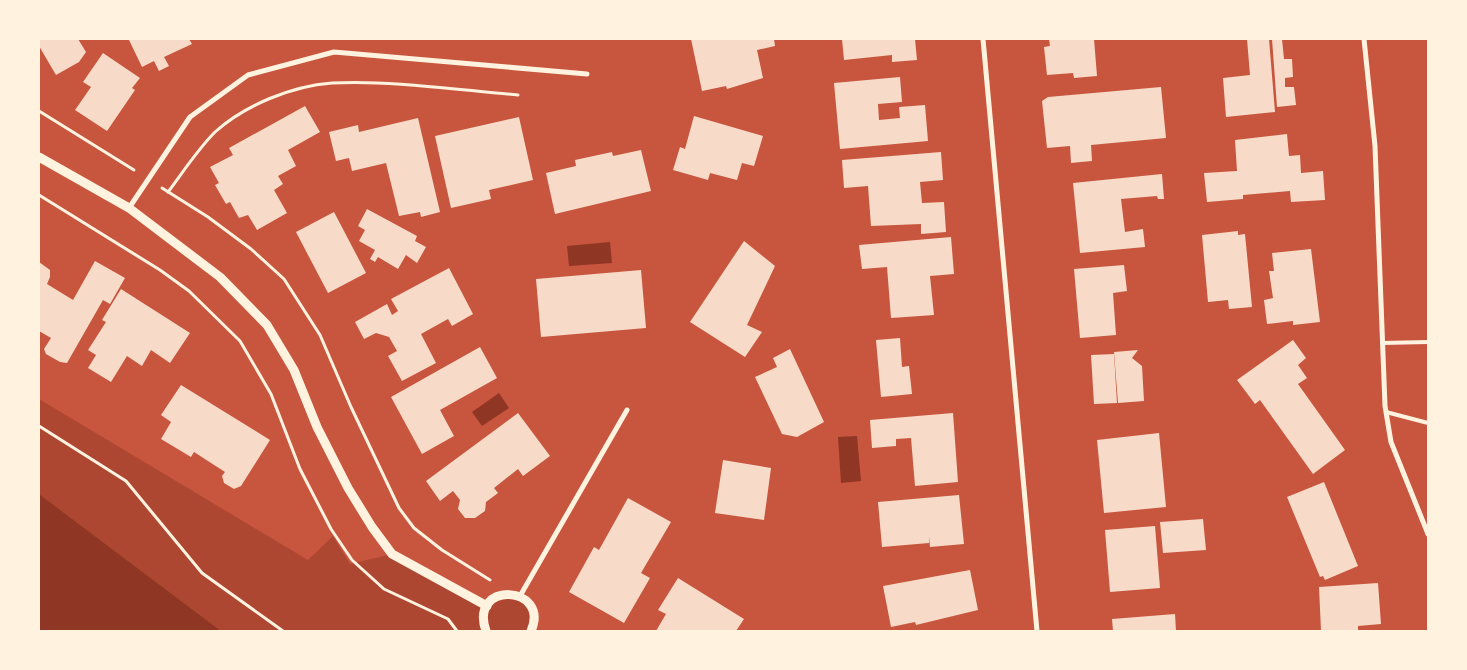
<svg xmlns="http://www.w3.org/2000/svg" width="1467" height="670" font-family="'Zilla Slab',serif">
  <style>
    .green { fill: #ae4732 }
    .water { fill: #8f3625 }
    .building { fill: #f7dbc8 }
    .lines { fill: none; stroke-linecap: round; stroke-linejoin: round }
    .path { stroke: #fff3e0; stroke-width: 3 }
    .service { stroke: #fff3e0; stroke-width: 4 }
    .minor { stroke: #fff3e0; stroke-width: 5 }
    .tertiary { stroke: #fff3e0; stroke-width: 9 }
  </style>
  <rect width="100%" height="100%" fill="#c8553d"/>
  <!-- green -->
  <path class="green" d="M39,399l269,161 25,-24 17,28 42,-10 95,52 26,-12 19,14 -1,23h-310l-182,-137z"/>
  <!-- water -->
  <g class="water">
    <path d="M610,242l2,21 -43,3 -2,-20z"/>
    <path d="M499,393l10,15 -27,18 -10,-14z"/>
    <path d="M857,436l4,45 -20,2 -3,-46z"/>
    <path d="M39,494l182,137h-182z"/>
  </g>
  <!-- building -->
  <g class="building">
    <path d="M39,39h39l8,13 -7,10 -23,13 -17,-29z"/>
    <path d="M132,39h57l3,5 -28,13 5,9 -10,5 -5,-10 -12,6 -13,-27z"/>
    <path d="M691,39h83l1,7 -18,4 6,28 -36,11 -1,-3 -24,5z"/>
    <path d="M842,39h73l2,21 -25,2v-7l-48,5z"/>
    <path d="M1049,39h45l3,37 -23,2 -1,-5 -26,2 -3,-28 6,-1z"/>
    <path d="M1247,39h22l6,73 -49,5 -3,-39 27,-3z"/>
    <path d="M1272,39h10l2,20h8l1,18 -8,1v9h9l2,18 -19,2z"/>
    <path d="M103,53l37,25 -8,10 3,2 -28,41 -32,-21 16,-23 -8,-5z"/>
    <path d="M900,77l2,25 -24,2 1,16 21,-2 -1,-11 26,-2 3,36 -88,8 -6,-66z"/>
    <path d="M1161,87l5,51 -75,7 1,16 -11,1 -10,1 -1,-17 -23,2 -5,-47 6,-4z"/>
    <path d="M305,106l15,26 -32,18 8,16 -18,10 5,8 -9,6 13,23 -30,17 -9,-15 -9,3 -9,-16 -4,2 -11,-19 4,-2 -9,-16 23,-12 -4,-7z"/>
    <path d="M694,116l69,20 -9,30 -12,-3 -5,17 -27,-7 -2,7 -35,-10 7,-23 5,2z"/>
    <path d="M519,117l14,63 -44,10 2,9 -40,9 -16,-72z"/>
    <path d="M418,118l22,94 -19,5 -1,-5 -21,4 -13,-53 -34,8 -3,-13 -13,3 -7,-29 29,-7 1,7z"/>
    <path d="M1287,134l2,22 11,-1 1,18 22,-2 2,29 -34,2 -1,-11 -47,4v4l-36,3 -3,-29 33,-2 -2,-31z"/>
    <path d="M641,150l10,41 -96,23 -9,-41 30,-7 -1,-6 37,-8 1,4z"/>
    <path d="M941,152l2,28 -23,2 2,21 22,-1 2,30 -25,2v-10l-50,2 -3,-40 -24,2 -2,-28z"/>
    <path d="M1162,174l2,25h-6l-1,-3 -36,3 4,33 18,-3 2,18 -65,6 -7,-70z"/>
    <path d="M367,209l50,27 -2,5 11,6 -9,16 -11,-8 -8,14 -20,-12 -3,5 -5,-3 5,-9 -16,-9 6,-11 -7,-4z"/>
    <path d="M334,212l32,61 -38,20 -32,-61z"/>
    <path d="M1238,231v4l7,-1 7,73 -23,2 -1,-9 -20,2 -6,-67z"/>
    <path d="M951,237l3,37 -24,2 4,39 -43,3 -4,-51 -25,2 -3,-24z"/>
    <path d="M744,241l31,25 -28,59 15,7 -17,25 -55,-35z"/>
    <path d="M1311,249l9,73 -27,3v-4l-26,3 -3,-24 9,-2 -4,-27h5l-2,-18z"/>
    <path d="M95,261l30,17 -15,26 -7,-4 -36,63 -7,-1 -14,-8 -2,-5 7,-11 -12,-7v-69l11,8v7l-3,7 26,16z"/>
    <path d="M1124,265l3,26 -14,2 3,42 -36,3 -6,-69z"/>
    <path d="M449,268l24,46 -21,12 -4,-7 -27,15 15,29 -34,18 -14,-25 9,-5 -8,-14 -13,-4 -12,6 -9,-17 32,-18 5,11 6,-4 -7,-12z"/>
    <path d="M641,270l5,58 -105,9 -5,-58z"/>
    <path d="M121,289l69,44 -20,30 -19,-13 -9,16 -15,-10 -16,26 -23,-14 8,-13 -8,-5 18,-28 -4,-2z"/>
    <path d="M900,338l2,29 7,-1 3,28 -31,3 -5,-57z"/>
    <path d="M1293,340l13,18 -8,7 9,13 -9,6 47,66 -32,24 -53,-74 -5,4 -18,-24z"/>
    <path d="M480,347l17,31 -57,32 14,26 -32,18 -31,-57z"/>
    <path d="M790,349l34,73 -27,15 -15,-3 -27,-57 22,-10 -4,-9z"/>
    <path d="M1138,350l-6,8 10,8 2,35 -26,2 -4,-51z"/>
    <path d="M1114,354l3,49 -23,1 -3,-49z"/>
    <path d="M181,385l89,55 -29,46 -7,3 -10,-6 -2,-7 3,-4 -31,-20 -3,5 -30,-18 10,-17 -10,-7z"/>
    <path d="M518,413l32,43 -27,20 -5,-7 -24,19 4,5 -12,9 -1,9 -10,7h-10l-7,-9 2,-9 -7,-9 -13,10 -14,-20z"/>
    <path d="M953,413l5,69 -43,4 -4,-48 -15,1v7l-24,2 -2,-28z"/>
    <path d="M1159,433l7,74 -62,6 -7,-73z"/>
    <path d="M723,460l48,8 -7,52 -49,-7z"/>
    <path d="M1324,482l34,84 -33,14 -2,-4 -3,1 -33,-80z"/>
    <path d="M959,495l5,49 -34,3 -1,-11v7l-47,4 -4,-45z"/>
    <path d="M628,498l43,24 -30,51 9,5 -26,45 -55,-31 25,-45 5,3z"/>
    <path d="M1203,519l3,31 -43,3 -3,-31z"/>
    <path d="M1155,526l5,62 -50,4 -5,-62z"/>
    <path d="M970,570l8,40 -62,15 -1,-3 -24,5 -8,-41z"/>
    <path d="M678,578l66,41 -8,12h-80l10,-17 -8,-4z"/>
    <path d="M1378,583l3,41 -23,2v5h-37l-2,-44z"/>
    <path d="M1175,614l1,17h-63l-1,-12z"/>
  </g>
  <g class="lines">
    <!-- path -->
    <g class="path">
      <path d="M39,111l95,59"/>
      <path d="M162,188l46,29 43,32 33,30 36,56 31,72 48,101 15,20 28,22 48,30"/>
      <path d="M168,192c15,-20 30,-43 47,-60 30,-27 77,-46 117,-49 59,-3 127,7 186,12"/>
      <path d="M39,195l121,75 29,21 51,50 31,53 29,75 31,60 21,31 32,29 64,30 9,12"/>
      <path d="M39,426l87,55 76,92 81,58"/>
    </g>
    <!-- service -->
    <g class="service">
      <path d="M1382,343l46,-1"/>
      <path d="M1386,412l42,11"/>
    </g>
    <!-- minor -->
    <g class="minor">
      <path d="M983,39l54,592"/>
      <path d="M1364,39l11,107 10,260 6,36 37,92"/>
      <path d="M129,208l61,-91 58,-42 86,-23 253,22"/>
      <path d="M520,596l107,-186"/>
    </g>
    <!-- tertiary -->
    <g class="tertiary">
      <path d="M39,157l90,51 91,69 47,48 27,45 23,57 31,61 24,39 20,27 95,52"/>
      <path d="M486,631c-18,-51 65,-46 45,0"/>
    </g>
  </g>
  <!-- border -->
  <rect width="1467" height="670" fill="none" stroke="#fff3e0" stroke-width="80"/>
</svg>
